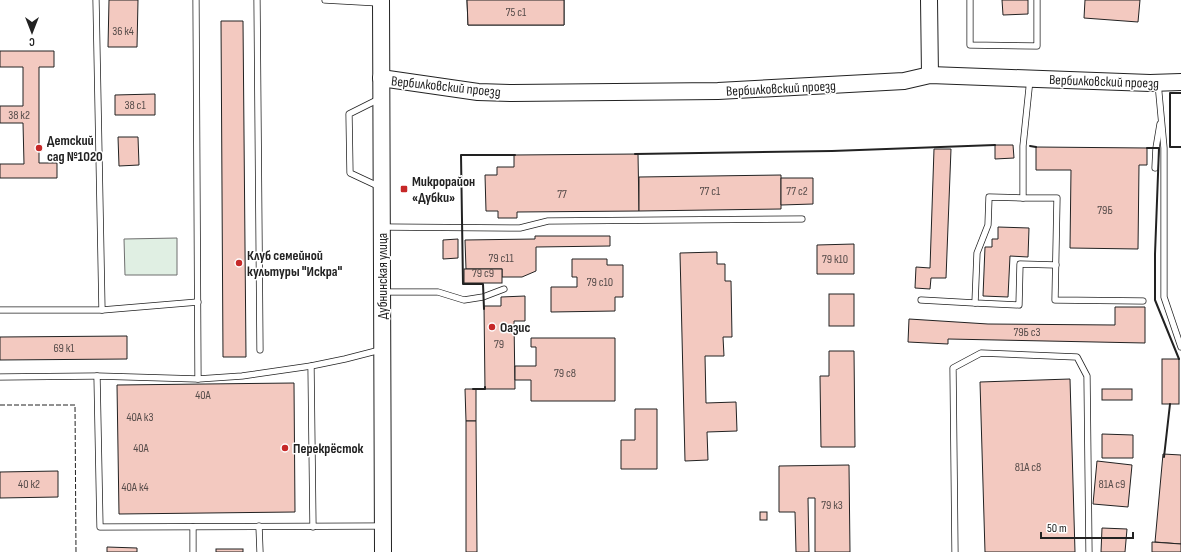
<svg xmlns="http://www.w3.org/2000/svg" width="1181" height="552" font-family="'Sofia Sans Condensed',sans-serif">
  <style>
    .green { fill: #e0efe3; stroke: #6f6f6f }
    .building { fill: #f3c9c0; stroke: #222 }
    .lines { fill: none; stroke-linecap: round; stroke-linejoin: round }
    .lane-casing { stroke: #222; stroke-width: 7 }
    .secondary-casing { stroke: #222; stroke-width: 18 }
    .lane { stroke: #fff; stroke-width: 5.5 }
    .secondary { stroke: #fff; stroke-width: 16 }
    .fence { stroke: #222; stroke-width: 1; stroke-dasharray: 5 2; stroke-linecap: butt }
    .wall { stroke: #222; stroke-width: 2 }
    .poi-dot { fill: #c62828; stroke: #fff; stroke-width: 1.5 }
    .labels { text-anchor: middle; stroke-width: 3; stroke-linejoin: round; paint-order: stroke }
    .number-label { font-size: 12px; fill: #564c4a }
    .street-label { font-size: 14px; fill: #222; stroke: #fff }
    .poi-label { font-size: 14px; font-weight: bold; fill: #222; stroke: #fff; text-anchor: start }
  </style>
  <rect width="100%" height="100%" fill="#fff"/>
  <!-- green -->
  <path class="green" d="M177,238v37h-52l-1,-36z"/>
  <!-- building -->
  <g class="building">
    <path d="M109,0h29l-1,47h-29z"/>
    <path d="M467,0h97v25h-96z"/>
    <path d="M467,0h97v25h-96z"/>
    <path d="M1002,0h26v14l-25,1z"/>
    <path d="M1085,0h55l-2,22 -54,-4z"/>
    <path d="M221,21h22l3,336h-23z"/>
    <path d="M0,51h54v16h-15v96h18v15h-57v-14h24l-1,-41h-23v-17h23v-39h-23z"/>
    <path d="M155,94v21h-40v-20z"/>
    <path d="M118,137h20l1,28 -20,1z"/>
    <path d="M995,145h18l1,13 -19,1z"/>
    <path d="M1036,147l111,1v17h-8l-1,84 -68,-1 1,-78h-35z"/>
    <path d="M934,149h17l-5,129h-15l-1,11 -15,-1 1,-21 14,1z"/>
    <path d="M638,154l1,57 -122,1v6h-19v-7h-12l-1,-36h12v-8h17v-12z"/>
    <path d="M781,175v34l-142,2v-34z"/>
    <path d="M781,178h32v26l-32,1z"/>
    <path d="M998,227l31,1 -1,29 -18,-1 -2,41 -25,-1 2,-49h7v-8h6z"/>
    <path d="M535,236h75v10l-74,1v24l-14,6h-20v-8h-36l-1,-29 70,-1z"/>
    <path d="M458,239v19l-15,1v-19z"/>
    <path d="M854,244v30h-37v-29z"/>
    <path d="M717,252v12h8v17h6l1,56h-9l1,19h-19l1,47 30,-1 1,29 -30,1 1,28 -23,1 -5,-208z"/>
    <path d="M572,259h35v6h16v32h-8v14l-64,1v-25h26v-10h-5z"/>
    <rect x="464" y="269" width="38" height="14"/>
    <rect x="829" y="294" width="25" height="32"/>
    <path d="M525,296v25h-11l1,68h-30l-1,-83h17v-9z"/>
    <path d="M1115,307h30v36l-197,-4v5l-40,-2 1,-23 79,5 127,1z"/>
    <path d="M127,336v23l-127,1v-23z"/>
    <path d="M531,338h84v63h-84v-21h-16v-14h21v-19h-5z"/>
    <path d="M829,351h25l1,96h-34l-1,-71h9z"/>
    <rect x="1162" y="359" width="17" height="45"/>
    <path d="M1070,379l5,173h-90l-5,-170z"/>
    <path d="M294,383l1,129 -176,2 -2,-129z"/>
    <path d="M465,389h11v32h-10z"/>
    <rect x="1102" y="389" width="30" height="11"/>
    <path d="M635,409h22v60h-36v-29h14z"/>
    <path d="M466,421h10l1,131h-11z"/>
    <path d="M1102,434l31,1v23h-31z"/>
    <path d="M1163,454l18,1v89l-26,-2z"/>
    <path d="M1097,461l35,4 -4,42 -35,-3z"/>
    <path d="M849,465l1,87h-35v-54h-7l1,54h-13l-1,-40h-16v-46z"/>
    <path d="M58,471v26l-58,1v-26z"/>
    <rect x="760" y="512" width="7" height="8"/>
    <path d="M1102,528l25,1 -2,23h-24z"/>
    <path d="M1152,542l29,2v8h-29z"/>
    <path d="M107,547l30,1v4h-30z"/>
    <rect x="216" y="549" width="27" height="3"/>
  </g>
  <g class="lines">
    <!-- lane casing -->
    <g class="lane-casing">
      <g id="lane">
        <path d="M96,0l6,310"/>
        <path d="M196,0l2,379"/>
        <path d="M257,0l3,350"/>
        <path d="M325,0l54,3"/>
        <path d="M970,0v45l67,1v-46"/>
        <path d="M1030,79l-7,67v52h34l-2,102 88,1"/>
        <path d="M1158,83l6,65v149l17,50"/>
        <path d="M379,99l-30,15 1,59 30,14"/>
        <path d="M1155,168l1,-20 4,-24"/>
        <path d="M1023,198l-34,-1 -1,28 -11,28 -2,50 44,2 1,-41 36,1"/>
        <path d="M382,227l138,1 28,-7 254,-2"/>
        <path d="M382,292h56l26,8 19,-3 21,-8"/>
        <path d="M921,300l54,3"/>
        <path d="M0,310h102l96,-8"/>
        <path d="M380,350l-35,9 -34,7 -69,10 -44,3 -101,-3 3,151 283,-1"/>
        <path d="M311,366l2,161"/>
        <path d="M0,377l97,-1"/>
        <path d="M259,526l1,26"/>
        <path d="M193,527v25"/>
        <path d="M955,552l-2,-184 28,-15 96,4 10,19 2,176"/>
      </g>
    </g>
    <!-- secondary casing -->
    <g class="secondary-casing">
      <g id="secondary">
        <path d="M381,0l2,552"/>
        <path d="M929,0l1,75"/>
        <path d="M381,78l97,14 34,1 206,-2 186,-10 26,-6 220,8 31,-1"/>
      </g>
    </g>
    <!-- lane -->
    <use href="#lane" class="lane"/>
    <!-- secondary -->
    <use href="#secondary" class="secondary"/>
    <!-- fence -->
    <path class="fence" d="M0,405h75l1,147"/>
    <!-- wall -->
    <g class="wall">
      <path d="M1181,93h-11v54h11"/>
      <path d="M1030,146l6,1"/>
      <path d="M1147,148h12l-4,106v46l24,59"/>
      <path d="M635,154l197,-3 163,-6"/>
      <path d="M484,309l-1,-25h-20l-2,-129h54"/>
      <path d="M473,389h12v-2"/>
      <path d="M1164,457l6,-53"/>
    </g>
  </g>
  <!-- markers -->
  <g class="poi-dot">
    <circle cx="39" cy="148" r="4"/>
    <rect x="400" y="185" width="8" height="8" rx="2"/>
    <circle cx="239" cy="263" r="4"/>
    <circle cx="492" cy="327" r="4"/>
    <circle cx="285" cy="448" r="4"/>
  </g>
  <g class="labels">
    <!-- number labels -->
    <g class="number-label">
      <text x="516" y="16">75 с1</text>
      <text x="123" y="35">36 к4</text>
      <text x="135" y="109">38 с1</text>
      <text x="19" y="119">38 к2</text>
      <text x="710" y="195">77 с1</text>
      <text x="797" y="195">77 с2</text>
      <text x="562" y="198">77</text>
      <text x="1105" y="214">79Б</text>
      <text x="501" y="262">79 с11</text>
      <text x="835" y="263">79 к10</text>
      <text x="483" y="277">79 с9</text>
      <text x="600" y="286">79 с10</text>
      <text x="1027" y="336">79Б с3</text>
      <text x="499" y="348">79</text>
      <text x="64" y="352">69 к1</text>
      <text x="565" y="377">79 с8</text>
      <text x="203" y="399">40А</text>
      <text x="140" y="421">40А к3</text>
      <text x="141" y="452">40А</text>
      <text x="1028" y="471">81А с8</text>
      <text x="29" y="488">40 к2</text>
      <text x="1112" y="488">81А с9</text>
      <text x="135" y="491">40А к4</text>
      <text x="832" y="509">79 к3</text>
    </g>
    <!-- street labels -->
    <g class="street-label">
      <text transform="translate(1104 81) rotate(2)" y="5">Вербилковский проезд</text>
      <text transform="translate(446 86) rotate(6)" y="5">Вербилковский проезд</text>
      <text transform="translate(781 88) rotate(-3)" y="5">Вербилковский проезд</text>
      <text transform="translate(382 276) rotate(-90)" y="5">Дубнинская улица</text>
    </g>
    <!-- poi labels -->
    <g class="poi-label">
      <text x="47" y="145">Детский<tspan x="47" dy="16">сад №1020</tspan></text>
      <text x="412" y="186">Микрорайон<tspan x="412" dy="16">«Дубки»</tspan></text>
      <text x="247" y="260">Клуб семейной<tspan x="247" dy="16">культуры "Искра"</tspan></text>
      <text x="500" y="332">Оазис</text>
      <text x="293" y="453">Перекрёсток</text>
    </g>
  </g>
  <!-- north arrow -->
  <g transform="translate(32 32) rotate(180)" stroke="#ffffff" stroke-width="3" paint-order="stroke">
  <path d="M0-3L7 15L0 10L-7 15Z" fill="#222222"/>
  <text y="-6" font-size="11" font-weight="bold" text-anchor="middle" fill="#222222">С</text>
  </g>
  <!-- scale -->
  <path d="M1041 532v6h92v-6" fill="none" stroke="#222222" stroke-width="2"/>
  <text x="1047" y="532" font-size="12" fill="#222222" stroke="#ffffff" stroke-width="3" paint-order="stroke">50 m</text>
</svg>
